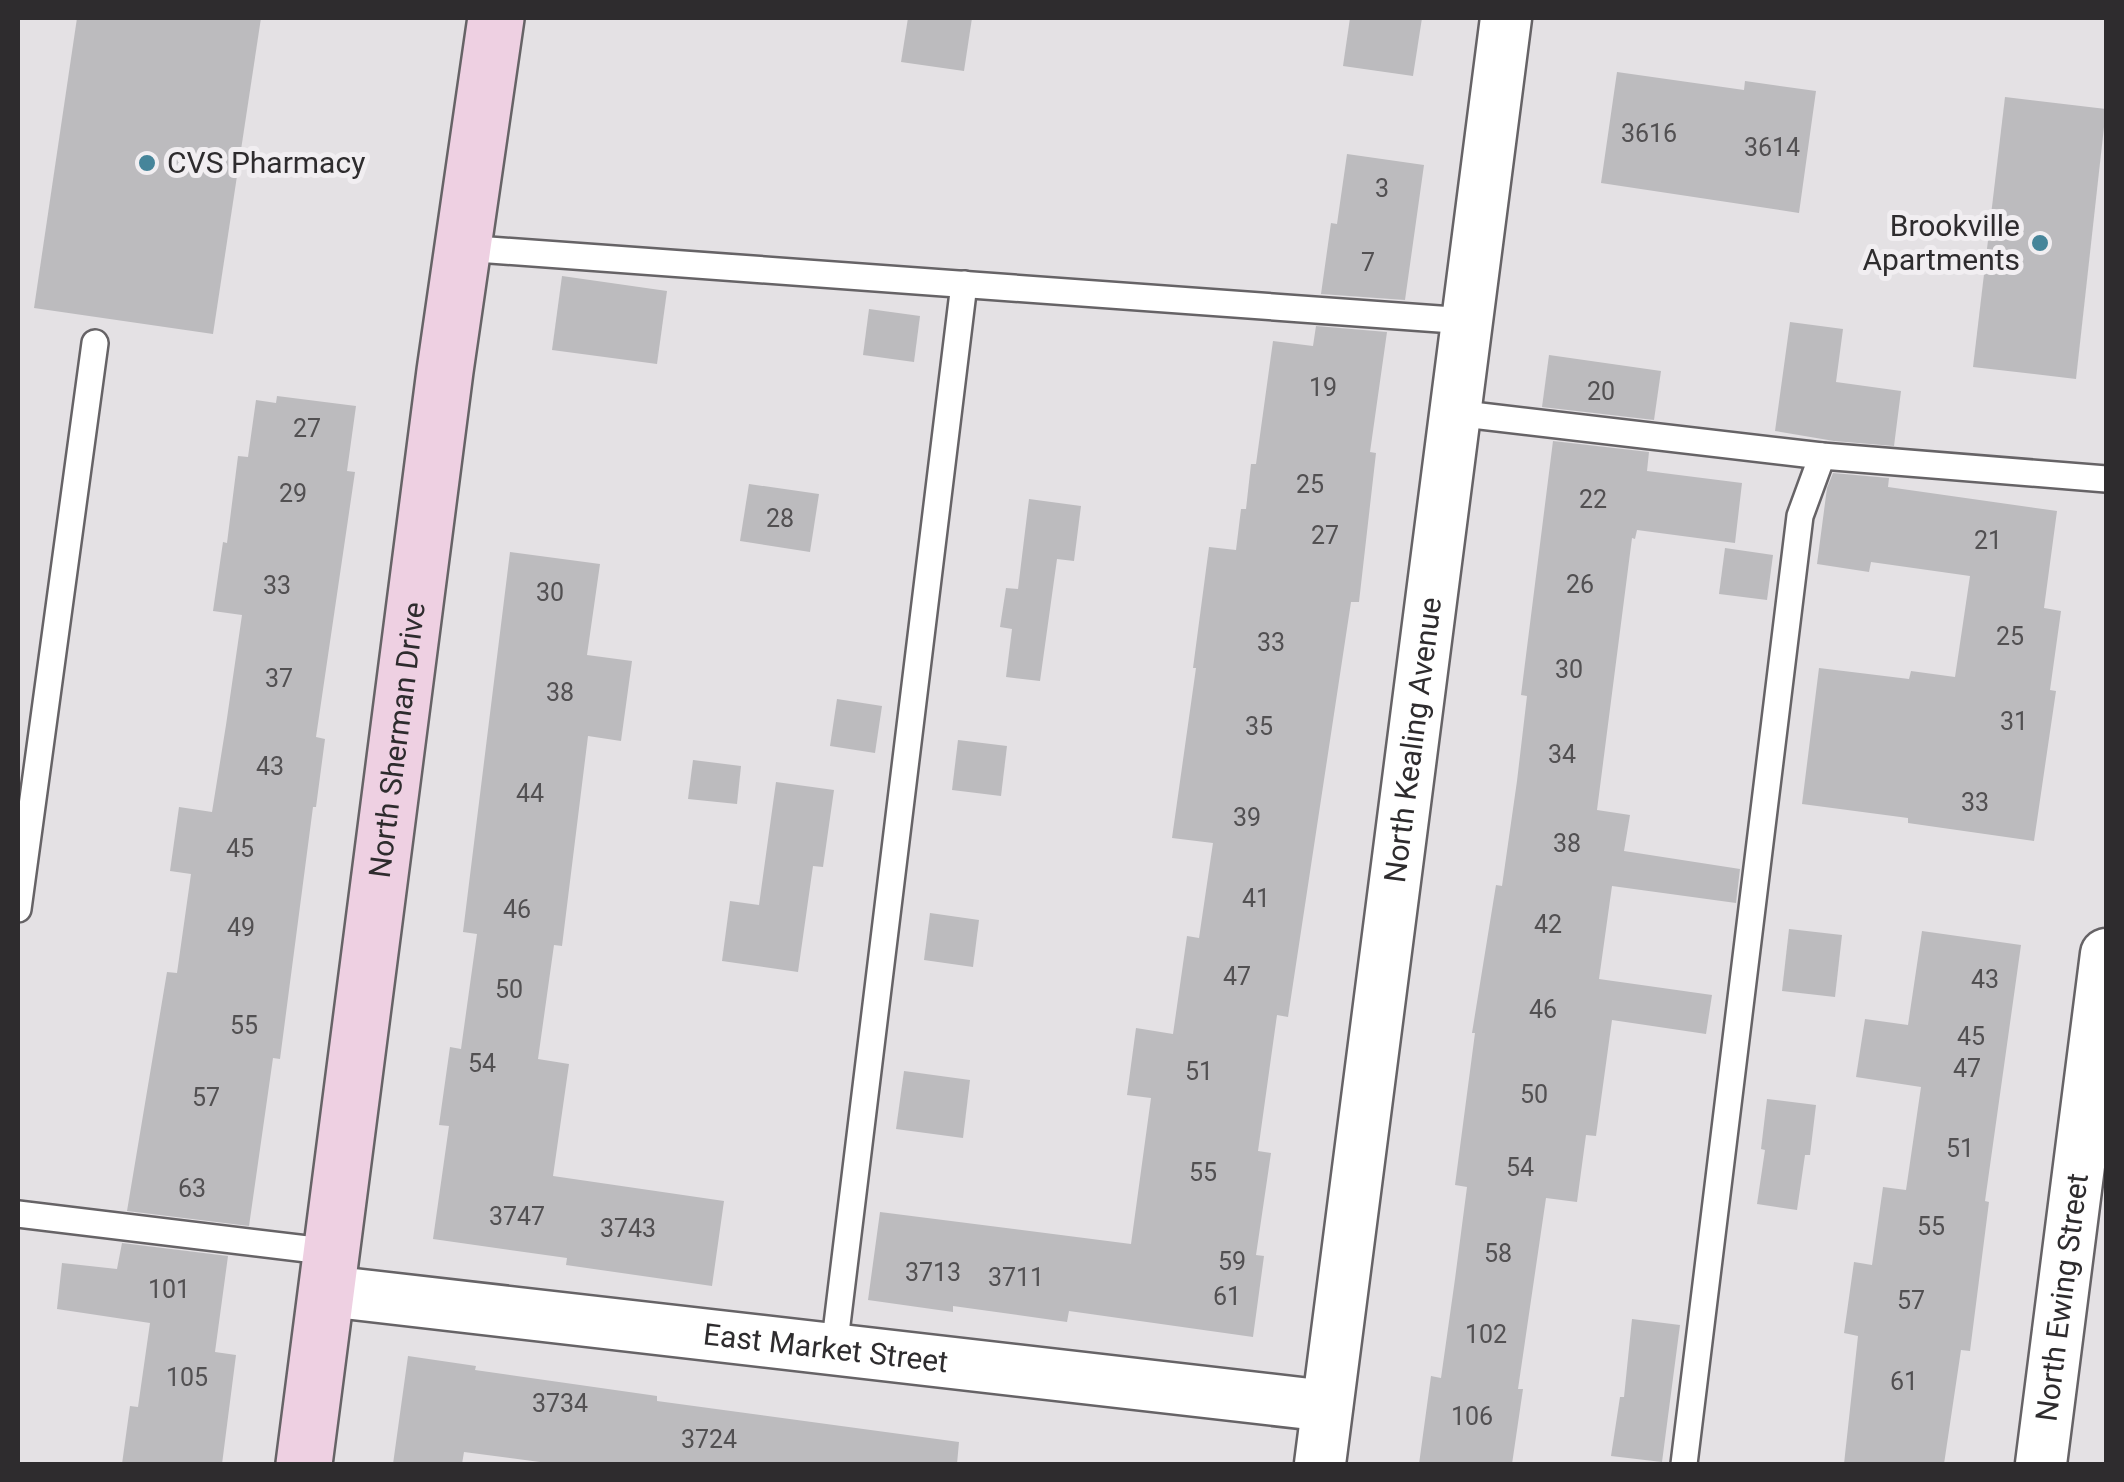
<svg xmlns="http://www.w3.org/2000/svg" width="2124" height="1482" font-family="Roboto,sans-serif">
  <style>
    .building { fill: #bcbbbe }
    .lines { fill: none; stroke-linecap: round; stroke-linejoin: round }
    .service-casing { stroke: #666366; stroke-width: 30 }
    .minor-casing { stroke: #666366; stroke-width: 55 }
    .secondary-casing { stroke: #666366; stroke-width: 60 }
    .service { stroke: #fff; stroke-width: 25 }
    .minor { stroke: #fff; stroke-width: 50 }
    .secondary { stroke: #eed0e2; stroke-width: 55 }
    .poi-dot { fill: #46859a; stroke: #f1eef1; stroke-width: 4 }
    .labels { text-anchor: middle; stroke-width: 10; stroke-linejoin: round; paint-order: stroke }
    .number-label { font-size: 25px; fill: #525052 }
    .poi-label { font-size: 30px; fill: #2e2c2e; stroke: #f1eef1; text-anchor: start }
    .street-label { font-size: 30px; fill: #2e2c2e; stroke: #f1eef1 }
  </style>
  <rect width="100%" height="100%" fill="#e4e1e4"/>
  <!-- building -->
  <g class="building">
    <path d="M77,18h184l-48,316 -179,-26z"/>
    <path d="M908,18h64l-8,53 -63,-9z"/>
    <path d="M1350,18h72l-9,58 -70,-10z"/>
    <path d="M1617,72l127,18 1,-9 71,10 -17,122 -198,-30z"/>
    <path d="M2005,97l101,12 -30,270 -103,-12z"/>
    <path d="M1347,154l77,11 -19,135 -84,-6 10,-71 6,1z"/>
    <path d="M562,276l105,15 -10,73 -105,-14z"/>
    <path d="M869,309l51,7 -6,46 -51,-7z"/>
    <path d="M1790,322l53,7 -7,53 65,9 -7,55 -60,-5 -59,-10z"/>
    <path d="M1316,326l71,6 -17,120 6,1 -17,149h-8l-63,415 -11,-2 -19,136 13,2 -15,102 8,1 -11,81 -184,-26 -2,11 -114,-16v6l-85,-12 12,-88 251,32 20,-146 -24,-3 9,-67 37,6 14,-98 12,2 14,-95 -41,-5 24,-170h-3l16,-121 27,3 5,-41h5l5,-45h5l17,-123 40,5z"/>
    <path d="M1549,355l112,16 -7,49 -112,-13z"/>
    <path d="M277,396l79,10 -9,65 8,1 -39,265 9,2 -9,68h-3l-33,252 -7,-1 -24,168 -122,-15 40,-239 10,1 14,-99 -21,-3 9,-64 33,5 14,-87 16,-110 -29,-4 10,-69 4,1 11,-87 10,1 8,-57 20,3z"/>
    <path d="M1553,441l96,11 -2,19 95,12 -7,60 -98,-13 -2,9 -3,-1 -35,272 33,5 -6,36 116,18 -4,34 -124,-17 -13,93 113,16 -6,39 -94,-14 -16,116 -10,-1 -9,67 -31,-4 -28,191h5l-11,75h-93l12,-88 10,2 14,-99 12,-92 -12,-2 20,-152h-3l24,-148 6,1 15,-105 10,-85 -6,-1z"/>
    <path d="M1833,473l56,5 -1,9 169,24 -13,97 17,3 -11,79 6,1 -22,150 -126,-18v-5l-106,-14 17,-136 90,11 2,-8 44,6 15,-101 -99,-14 -2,10 -52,-8 10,-76z"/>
    <path d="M749,484l70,10 -9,58 -70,-11z"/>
    <path d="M1029,499l52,7 -7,55 -17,-2 -17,122 -34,-4 6,-48 -12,-2 6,-39 12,1z"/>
    <path d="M1725,548l48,7 -6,45 -48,-6z"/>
    <path d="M510,552l90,12 -13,91 45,6 -11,80 -33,-5 -26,210 -8,-1 -16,114 31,5 -16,112 171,25 -12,85 -146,-21 1,-7 -134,-19 16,-113 -10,-1 11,-78 11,2 16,-115 -14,-2z"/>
    <path d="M837,699l45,7 -7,47 -45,-7z"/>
    <path d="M958,740l49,6 -6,50 -49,-6z"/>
    <path d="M693,760l48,6 -4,38 -49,-5z"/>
    <path d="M776,782l58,8 -11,77 -10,-1 -15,106 -76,-11 8,-60 29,4z"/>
    <path d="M930,913l49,7 -6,47 -49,-7z"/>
    <path d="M1789,929l53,6 -7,62 -53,-6z"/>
    <path d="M1922,931l99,14 -36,256 4,1 -19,149 -9,-1 -17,114h-100l14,-128 -14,-3 10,-71 18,3 11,-78 23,3 15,-103 -65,-10 9,-58 43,6z"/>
    <path d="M904,1071l66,9 -7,58 -67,-9z"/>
    <path d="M1767,1099l49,6 -6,50h-5l-8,55 -40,-6 8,-54 -4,-1z"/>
    <path d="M122,1243l106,13 -13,96 21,3 -14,109h-100l8,-58 8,1 12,-84 -93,-14 5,-46 55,6z"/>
    <path d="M1632,1319l48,6 -18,137 -51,-6 9,-59h4z"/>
    <path d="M408,1356l68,10 -1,4 182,26v5l302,41 -2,22h-402l-91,-12 -2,12h-69z"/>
  </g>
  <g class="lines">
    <!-- service casing -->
    <g class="service-casing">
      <g id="service">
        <path d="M463,248l1004,73"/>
        <path d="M1455,413l367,43 284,23"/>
        <path d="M18,909l77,-566"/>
        <path d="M18,1214l314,38"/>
        <path d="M834,1349l130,-1065"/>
        <path d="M1684,1464l116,-948 22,-60"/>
      </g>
    </g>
    <!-- minor casing -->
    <g class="minor-casing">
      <g id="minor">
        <path id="s1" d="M327,1291l1000,115"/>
        <path id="s2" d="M1320,1464l186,-1446"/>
        <path id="s3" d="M2041,1464l65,-510"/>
      </g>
    </g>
    <!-- secondary casing -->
    <g class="secondary-casing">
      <g id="secondary">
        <path id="s4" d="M304,1464l141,-1093 51,-353"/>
      </g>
    </g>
    <!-- service -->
    <use href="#service" class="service"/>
    <!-- minor -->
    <use href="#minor" class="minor"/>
    <!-- secondary -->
    <use href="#secondary" class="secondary"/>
  </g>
  <!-- markers -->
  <g class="poi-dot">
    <circle cx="147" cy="163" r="10"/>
    <circle cx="2040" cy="243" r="10"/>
  </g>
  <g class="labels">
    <!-- number labels -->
    <g class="number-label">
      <text x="1649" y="142">3616</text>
      <text x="1772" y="156">3614</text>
      <text x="1382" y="197">3</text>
      <text x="1368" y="271">7</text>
      <text x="1323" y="396">19</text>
      <text x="1601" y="400">20</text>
      <text x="307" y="437">27</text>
      <text x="1310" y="493">25</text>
      <text x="293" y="502">29</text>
      <text x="1593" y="508">22</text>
      <text x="780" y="527">28</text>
      <text x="1325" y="544">27</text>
      <text x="1988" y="549">21</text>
      <text x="1580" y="593">26</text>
      <text x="277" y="594">33</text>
      <text x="550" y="601">30</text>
      <text x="2010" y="645">25</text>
      <text x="1271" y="651">33</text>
      <text x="1569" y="678">30</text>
      <text x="279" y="687">37</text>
      <text x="560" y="701">38</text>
      <text x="2014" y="730">31</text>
      <text x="1259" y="735">35</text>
      <text x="1562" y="763">34</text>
      <text x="270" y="775">43</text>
      <text x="530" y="802">44</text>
      <text x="1975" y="811">33</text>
      <text x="1247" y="826">39</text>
      <text x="1567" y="852">38</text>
      <text x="240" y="857">45</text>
      <text x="1256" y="907">41</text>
      <text x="517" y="918">46</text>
      <text x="1548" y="933">42</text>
      <text x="241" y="936">49</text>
      <text x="1237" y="985">47</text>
      <text x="1985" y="988">43</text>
      <text x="509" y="998">50</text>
      <text x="1543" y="1018">46</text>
      <text x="244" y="1034">55</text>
      <text x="1971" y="1045">45</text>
      <text x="482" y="1072">54</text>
      <text x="1967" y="1077">47</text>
      <text x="1199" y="1080">51</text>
      <text x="1534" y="1103">50</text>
      <text x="206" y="1106">57</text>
      <text x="1960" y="1157">51</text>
      <text x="1520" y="1176">54</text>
      <text x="1203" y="1181">55</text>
      <text x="192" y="1197">63</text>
      <text x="517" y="1225">3747</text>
      <text x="1931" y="1235">55</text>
      <text x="628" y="1237">3743</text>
      <text x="1498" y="1262">58</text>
      <text x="1232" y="1270">59</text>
      <text x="933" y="1281">3713</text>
      <text x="1016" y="1286">3711</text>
      <text x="169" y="1298">101</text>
      <text x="1227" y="1305">61</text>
      <text x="1911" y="1309">57</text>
      <text x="1486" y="1343">102</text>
      <text x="187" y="1386">105</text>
      <text x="1904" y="1390">61</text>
      <text x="560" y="1412">3734</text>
      <text x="1472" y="1425">106</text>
      <text x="709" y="1448">3724</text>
    </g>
    <!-- poi labels -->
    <g class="poi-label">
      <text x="167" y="173">CVS Pharmacy</text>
      <text x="2020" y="236" text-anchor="end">Brookville<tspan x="2020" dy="34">Apartments</tspan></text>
    </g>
    <!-- street labels -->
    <g class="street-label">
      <text dy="10" stroke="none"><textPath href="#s4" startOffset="730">North Sherman Drive</textPath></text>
      <text dy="10" stroke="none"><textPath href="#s2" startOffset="730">North Kealing Avenue</textPath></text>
      <text dy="10" stroke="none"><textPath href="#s3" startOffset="168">North Ewing Street</textPath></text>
      <text dy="10" stroke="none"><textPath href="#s1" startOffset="502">East Market Street</textPath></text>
    </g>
  </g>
  <!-- border -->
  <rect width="2124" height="1482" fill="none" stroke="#2e2c2e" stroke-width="40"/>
</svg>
